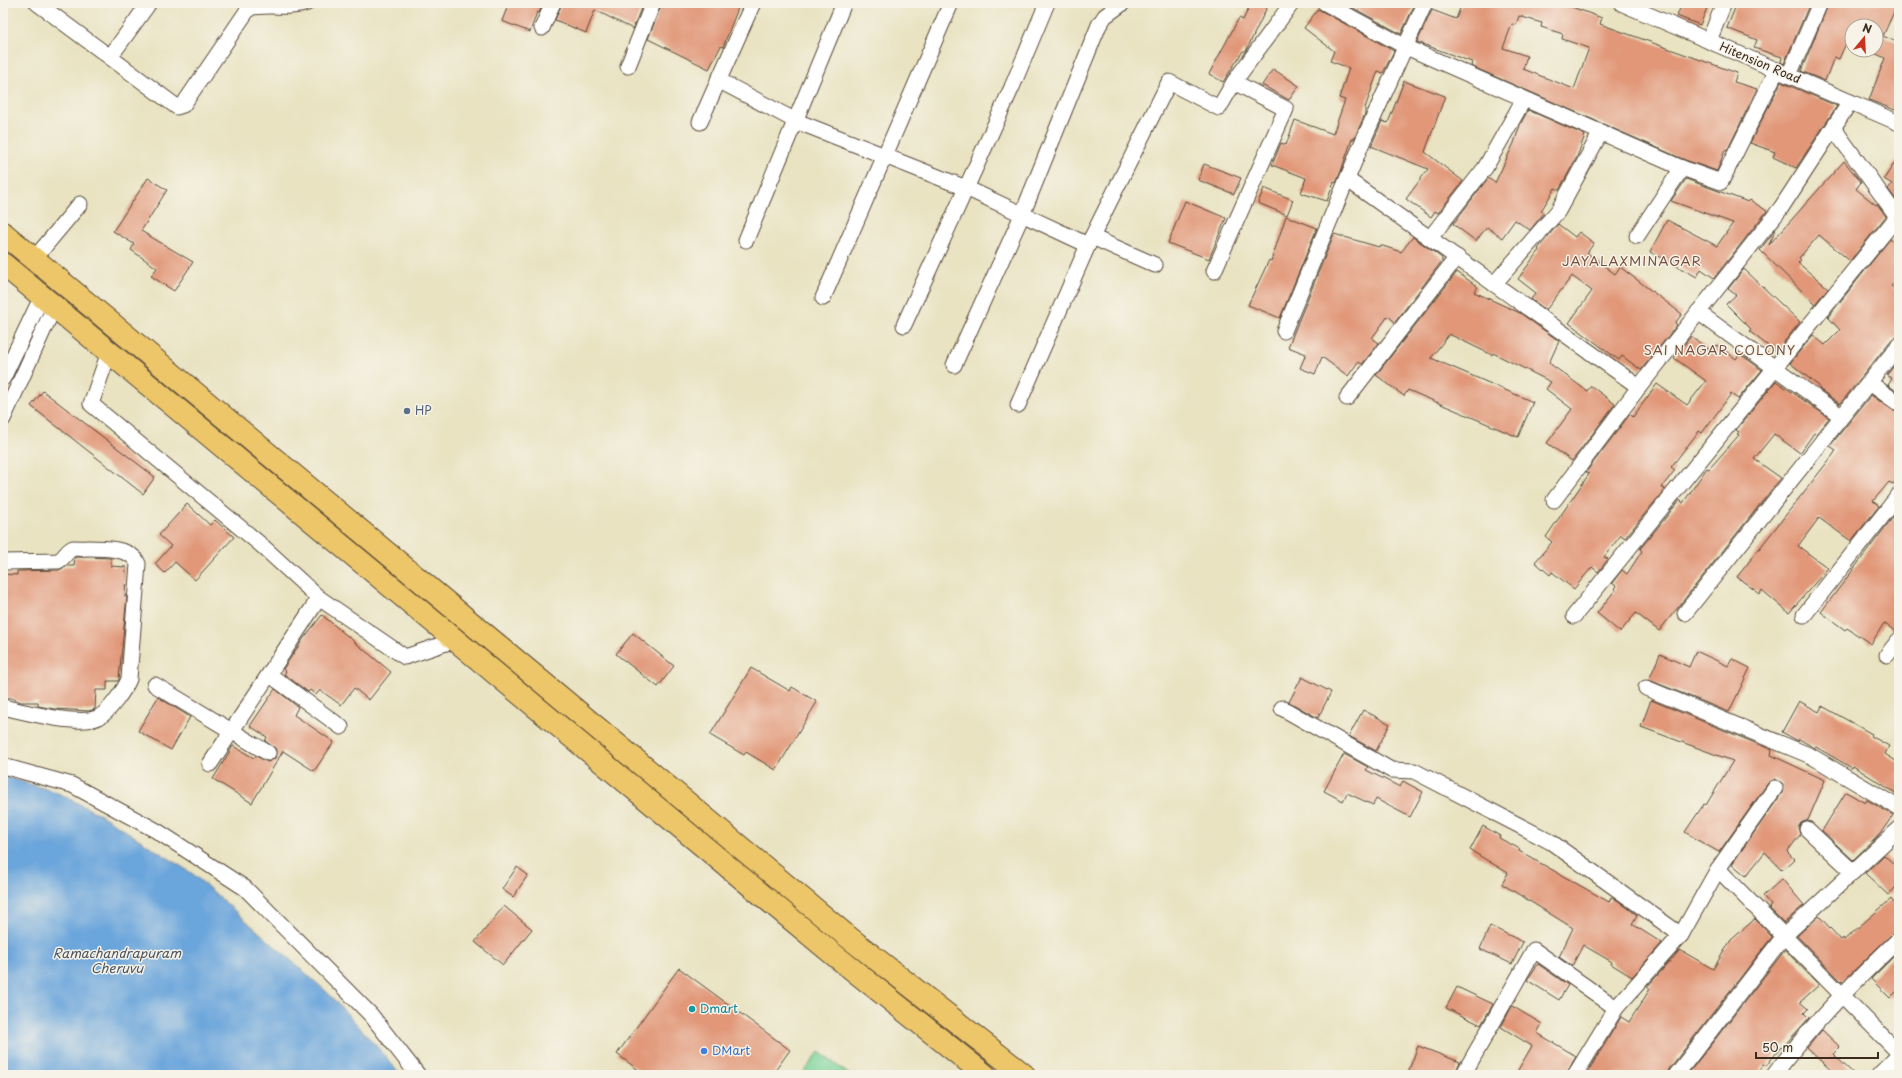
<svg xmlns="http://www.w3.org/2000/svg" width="1902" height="1078" font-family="'Playpen Sans',sans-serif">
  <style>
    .green { fill: #78d298; stroke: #5a7e5b }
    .water { fill: #6ba5db; stroke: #53687c }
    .building { fill: #e19778; fill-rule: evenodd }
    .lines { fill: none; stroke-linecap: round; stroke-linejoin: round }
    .street-casing { stroke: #554637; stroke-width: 17 }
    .highway-casing { stroke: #554637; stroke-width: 24 }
    .street { stroke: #fff; stroke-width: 15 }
    .highway { stroke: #ecc669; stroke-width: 22 }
    .service-dot { fill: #5c6f8a; stroke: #f7f3e8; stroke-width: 1.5 }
    .culture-dot { fill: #0f9aa8; stroke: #f7f3e8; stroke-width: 1.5 }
    .shop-dot { fill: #3f7fe0; stroke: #f7f3e8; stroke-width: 1.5 }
    .labels { text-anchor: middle; stroke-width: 3; stroke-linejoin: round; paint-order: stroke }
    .street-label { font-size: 12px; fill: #3b2a1e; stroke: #f7f3e8 }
    .service-label { font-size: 12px; fill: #4e5e75; stroke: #f7f3e8; text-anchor: start }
    .culture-label { font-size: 12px; fill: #0d838f; stroke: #f7f3e8; text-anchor: start }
    .shop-label { font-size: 12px; fill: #366cbe; stroke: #f7f3e8; text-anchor: start }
    .neighbourhood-label { font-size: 13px; letter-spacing: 1px; fill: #75503e; stroke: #f7f3e8 }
    .water-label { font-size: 13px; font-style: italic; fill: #4c5560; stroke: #f7f3e8 }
  </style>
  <rect width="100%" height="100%" fill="#f7f3e8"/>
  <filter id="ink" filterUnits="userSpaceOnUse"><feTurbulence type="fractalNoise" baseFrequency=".025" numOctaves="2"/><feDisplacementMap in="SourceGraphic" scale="8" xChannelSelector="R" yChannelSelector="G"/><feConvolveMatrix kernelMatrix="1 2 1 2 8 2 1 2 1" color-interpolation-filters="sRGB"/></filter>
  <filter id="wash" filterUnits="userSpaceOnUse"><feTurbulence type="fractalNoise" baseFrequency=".012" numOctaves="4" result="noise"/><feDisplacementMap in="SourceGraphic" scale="16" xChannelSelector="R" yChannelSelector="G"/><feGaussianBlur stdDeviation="0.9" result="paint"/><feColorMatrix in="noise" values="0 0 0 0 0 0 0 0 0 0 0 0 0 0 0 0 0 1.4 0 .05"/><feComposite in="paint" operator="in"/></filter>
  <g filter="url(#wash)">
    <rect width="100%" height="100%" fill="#e9e3c2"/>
    <!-- green -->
    <path class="green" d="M819,1052l31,23h-48z"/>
    <!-- water -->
    <path class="water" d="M3,776l53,16 45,23 92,59 135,119 54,59 18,23h-397z"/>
    <g id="blocks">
      <!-- building -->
      <g class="building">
        <path d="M509,3h34l-4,10 -2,-1 -7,20 -28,-11z"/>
        <path d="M562,3h81l-10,26 -38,-19 -9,23 -31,-13z"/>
        <path d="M662,3h78l-17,44 -2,-1 -12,23 -61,-30z"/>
        <path d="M1251,3h18l-23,48h-3l-20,31 -14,-8 30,-56 4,2z"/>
        <path d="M1344,3h62l8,3 -13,28z"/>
        <path d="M1462,3h21l5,2 1,-2h66l17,4 30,11 -2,6 137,49 -3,9 23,7 -30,62 -2,-1 -8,21 -32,-11 -214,-94 1,-4 -55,-20 15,-32 24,9zM1519,16l23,7 -1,4 22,7 -1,5 27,9 -15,41 -51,-20 4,-13 -24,-8 9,-24 4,1z"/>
        <path d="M1682,3h27l-9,22 -23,-9z"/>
        <path d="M1737,3h73l-26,61 -3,-2 1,-5 -28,-9 3,-8 -30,-12z"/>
        <path d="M1829,3h69l-15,33 16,7v56l-4,11 -26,-10 16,-42 -17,-8h8v-24h-24v17l-5,-2 -8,18 -5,-2 -9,24 -24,-10z"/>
        <path d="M1318,9l76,42 -11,22 -5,-2 -13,37v6l-11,25h-2l-11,32 -5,12 -2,-1 -7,19 -26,-8 5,-15 -34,-13 9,-22 5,2 9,-25 38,14 12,-34 -6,-2 10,-30 -19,-7 4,-10 -30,-23z"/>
        <path d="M1273,69l26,17 -10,14 -27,-15z"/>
        <path d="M1404,81l41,15 -20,56 38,29 -25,32 -3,-2 -4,6 -25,-18 22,-30 -57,-23 11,-25 6,2z"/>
        <path d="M1781,82l56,24 -41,62 -23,-11 2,-5 -25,-9z"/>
        <path d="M1528,110l57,25 -8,22 -18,33 -4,-2 -14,23 3,2 -14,17 -15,-10 -13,18 -15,-11 -11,14 -23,-17 35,-46 7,5 19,-40 6,-18z"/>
        <path d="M1899,156v42l-2,3 -9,-12 4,-5 -8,-5z"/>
        <path d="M1844,161l17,21 -5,7 20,16 1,-1 9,12 -36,45 -31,-26 -20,23 2,2 -3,3 30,25 -13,16 -55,-54 16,-21 -7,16z"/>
        <path d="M1204,164l37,14 -7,16 -36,-14z"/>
        <path d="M148,178l19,12 -26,41 52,31 -19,29 -23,-15 6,-8 -26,-18 3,-6 -21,-13z"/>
        <path d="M1686,179l62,23 2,-2 17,11 -53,67 -13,-9 -4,8 -47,-25 17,-32 50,26 16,-23 -62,-22z"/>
        <path d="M1264,188l29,12 -6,15 -29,-12z"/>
        <path d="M1185,201l41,17 -17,41 -41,-16z"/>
        <path d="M1286,216l31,12 -37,90 -32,-13 21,-45 2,1z"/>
        <path d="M1558,224l17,13 4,-5 15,11 -7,10 28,21 5,-7 62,47 -7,9 2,2 -36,45 -19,-14 -3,4 -50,-37 23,-32 -20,-15 -26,34 -15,-11 5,-6 -18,-14 21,-29 -1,-1 7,-9z"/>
        <path d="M1334,234l45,13 1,-2 21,7 12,-15 29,21v3l-47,61 -7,-6 -16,22 7,5 -17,21 -4,-2 -10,14 -26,-19 -7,17 -15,-6 6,-14 -18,-7z"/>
        <path d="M1890,239l9,8v29l-8,10 8,6v44l-7,3 -52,65 -21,-15 1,-2 -30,-24 23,-28 12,10 15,-15 -12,-13z"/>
        <path d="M1744,269l56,53 -24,30 -27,-21 2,-2 -25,-25 10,-9 -8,-6z"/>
        <path d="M1457,272l21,15 -4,5 46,21 39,28 -10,22 38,28 4,-5 24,18 -43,57 -25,-18 25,-34 -26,-20 5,-7 -58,-29 -1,2 -43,-21 -18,24 102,44 -15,35 -110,-47 -4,6 -28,-21z"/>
        <path d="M1691,336l21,16 5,-7 19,14 4,-5 22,16 -24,29 -7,-5 -29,39 -3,-2 -28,36 4,3 -13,17 3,2 -40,49 -4,-3 -17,22 4,2 -10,13 -6,-5 -18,22 -22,-17 -2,3 -15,-13 17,-20 -6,-5 43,-63 -3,-2 44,-58 3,3 24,-33 30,21 19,-24 -32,-23z"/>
        <path d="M1899,359v34l-11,-8 4,-6 -5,-4z"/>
        <path d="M1776,381l53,37 -13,16 -2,-1 -14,20 -26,-19 -20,25 27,19 -4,5 -118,148 -23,-18 -16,19 -23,-19 19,-24 -2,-1 2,-2 -4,-3 10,-13 5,4 15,-23 -2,-2 40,-49 3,3 24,-35 2,1 30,-34 -2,-1 2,-2 -3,-2z"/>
        <path d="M43,391l112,86 -12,17 -112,-88z"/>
        <path d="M1871,395l23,16 5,2v63l-6,8 -4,-2 -16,19 6,5 -28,35 -32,-23 -21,28 30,22 -39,45 -27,-23 -2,4 -23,-17 96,-122 3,-5 -6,-4z"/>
        <path d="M187,504l23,21 5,-5 19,17 -39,43 -20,-18 -10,11 -10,-9 16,-18 -12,-11z"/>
        <path d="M1893,517l6,5v109l-3,1 -12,-9 -13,21 -24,-16 -2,2 -24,-18z"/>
        <path d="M75,557l36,1v8l15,1 -1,30 2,-2 -8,84 -1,2h-11v9h-11l-1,19 -6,2 -35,-2 -16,-3v-4h-17l-10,-4h-8v-124l14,1v-4l42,-1 8,-4h7z"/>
        <path d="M322,615l69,57 -22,28 -15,-12 -13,17 -21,-15 -4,5 -6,-5 -2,2 -24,-18 2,-2 -3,-3 21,-31z"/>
        <path d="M633,633l41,33 -16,21 -42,-33z"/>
        <path d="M1696,651l32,15 4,-7 18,9 -21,44 -80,-32 11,-26 29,13z"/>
        <path d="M751,668l39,23 2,-4 25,15 -41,68 -30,-18 -2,3 -34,-20z"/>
        <path d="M1302,677l29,15 -13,26 -29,-16z"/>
        <path d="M275,689l23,18 -4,8 40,27 -20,29 -31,-20 -31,52 -39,-24 20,-33 21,12 2,-2 12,6 7,-4 1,-9 -11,-8 2,-4 -17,-11z"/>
        <path d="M158,697l32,20 -19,33 -33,-19z"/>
        <path d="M1651,700l121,50 -1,5 54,25 -17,40 -7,3 -3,4 2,8 -13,17 7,7 -12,11 -17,-18 -19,24 -14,-12 50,-71 1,-9 -8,-5 -7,4 -49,69 -18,-10 -16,-10 19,-28 2,1 27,-44 -92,-34z"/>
        <path d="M1799,701l20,11 3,-6 50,28 -1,2 18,10 -4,8 14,9v32l-46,-29 -1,2 -36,-21 -1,1 -4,-2 -12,-7 -1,2 -16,-9z"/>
        <path d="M1363,710l27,14 -14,27 -27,-15z"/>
        <path d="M1344,754l24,13 -2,3 34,17 3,-6 20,11 -13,25 -34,-18 -3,6 -26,-12 -4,8 -19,-10z"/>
        <path d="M1846,792l19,11 2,-3 26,15 -13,19 -27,26 -31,-29z"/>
        <path d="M1483,826l17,10 -1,2 21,11 -1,2 90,51 2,-5 6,3 20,15 -5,9 30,19 -30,34 -21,-13 1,-2 -29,-17 -11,21 -13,-9 14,-29 -71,-44 6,-11 -38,-23z"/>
        <path d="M1884,855l15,14v15l-11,11 -23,-22z"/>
        <path d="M517,867l11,8 -15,22 -11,-8z"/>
        <path d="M1782,879l22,26 -20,18 -15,-15 2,-3 -8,-9z"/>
        <path d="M1891,899l8,10v21l-6,3 -51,49 -45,-46 22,-20 22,24 2,-2 1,2z"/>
        <path d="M504,906l28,23 -29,36 -28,-23z"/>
        <path d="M1755,919l17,18 -103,132 -2,6h-81l35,-58 8,5 21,-33 -3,-2 33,-37 33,19 18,-29z"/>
        <path d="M1490,926l33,16 -11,22 -32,-15z"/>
        <path d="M1785,950l34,35 -19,17 8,7 -4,4 5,5 -27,30 -1,-1 -15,19 -3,-2 -6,11h-70z"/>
        <path d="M1899,951v38l-9,9 -19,-19z"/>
        <path d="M1538,964l30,21 -9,15 -32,-20z"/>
        <path d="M679,968l111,82 -18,25h-127l-28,-21z"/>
        <path d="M1457,987l36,17 -12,21 -35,-17z"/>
        <path d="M1512,1006l30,18 -5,9 39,23 -10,19h-51l17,-29 -31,-19z"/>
        <path d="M1822,1030l18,17 -7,7 22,21h-19l-29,-27z"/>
        <path d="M1418,1046l42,16 -6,13h-47z"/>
      </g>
    </g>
  </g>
  <g filter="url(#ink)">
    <use href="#blocks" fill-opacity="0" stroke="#554637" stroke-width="1"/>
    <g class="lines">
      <!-- street casing -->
      <g class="street-casing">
        <g id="street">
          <path d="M37,3l140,104 6,-2 66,-97c19,-5 40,2 58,-5"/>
          <path d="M1325,3l81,44 276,121 39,14 56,-112"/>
          <path d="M1621,3l278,120"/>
          <path d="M542,28l11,-25"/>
          <path d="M1709,41l15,-38"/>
          <path d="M110,57l39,-54"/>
          <path d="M628,66l25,-63"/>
          <path d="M1789,75l31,-72"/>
          <path d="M718,80l78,41 170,67 122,57"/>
          <path d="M700,122l53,-119"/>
          <path d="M1834,129l65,90"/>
          <path d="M1348,180l291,207"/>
          <path d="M1637,236l45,-68"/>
          <path d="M1092,237l63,28"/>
          <path d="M1430,238l55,-70 39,-69"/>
          <path d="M746,240l98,-237"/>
          <path d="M34,259l46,-55"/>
          <path d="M1214,271l72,-162 -52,-27 58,-79"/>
          <path d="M1494,284l64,-73 43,-79"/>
          <path d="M823,298l128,-295"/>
          <path d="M1698,312l143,104"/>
          <path d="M904,325l108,-238 35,-84"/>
          <path d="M1284,331l78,-188 63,-140"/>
          <path d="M109,352l-18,52 169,140 59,54 86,59 50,-17"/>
          <path d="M954,365l68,-150 77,-190 6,-9 18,-13"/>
          <path d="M3,378l39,-82"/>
          <path d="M1870,383l29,21"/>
          <path d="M1347,398l110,-141"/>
          <path d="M1018,405l70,-160 81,-163 50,26 15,-26"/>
          <path d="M3,419l51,-112"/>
          <path d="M1554,500l85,-113 142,-179 69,-106"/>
          <path d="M3,562l55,-1c7,-3 8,-10 15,-13 16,1 58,-4 65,16l-9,115c-4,10 -20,33 -30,38 -18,10 -75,-5 -96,-10"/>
          <path d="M1685,613l214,-268"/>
          <path d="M1804,615l95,-120"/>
          <path d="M1574,616l323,-399"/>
          <path d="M1887,655l12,-15"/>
          <path d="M270,675l71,52"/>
          <path d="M155,685l113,68"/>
          <path d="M1646,688l165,68 88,52"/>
          <path d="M1282,708l109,62 23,1 137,71 130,93"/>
          <path d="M210,764l109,-166"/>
          <path d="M3,766l69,19 85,46 88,57 126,127 47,60"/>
          <path d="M1807,829l46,43"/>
          <path d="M1718,869l181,184"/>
          <path d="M1463,1075l71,-125 82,58"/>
          <path d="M1575,1075l41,-67 65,-73 37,-66 57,-81"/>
          <path d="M1676,1075l108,-139 115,-107"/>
          <path d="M1774,1075c37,-50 80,-93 125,-136"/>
          <path d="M1879,1075l20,-20"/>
        </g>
      </g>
      <!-- highway casing -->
      <g class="highway-casing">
        <g id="highway">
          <path d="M3,233l844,703 177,139"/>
          <path d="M3,264l830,690 152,121"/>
        </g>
      </g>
      <!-- street -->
      <use href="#street" class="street"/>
      <!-- highway -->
      <use href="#highway" class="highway"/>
    </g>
  </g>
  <!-- markers -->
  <circle class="service-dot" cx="407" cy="411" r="4"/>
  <circle class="culture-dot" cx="692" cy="1009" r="4"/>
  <circle class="shop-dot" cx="704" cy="1051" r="4"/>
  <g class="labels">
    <!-- street labels -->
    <g class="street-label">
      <text transform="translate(1760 63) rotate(23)" y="4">Hitension Road</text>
    </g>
    <!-- service labels -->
    <g class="service-label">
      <text x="415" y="415">HP</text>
    </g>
    <!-- culture labels -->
    <g class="culture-label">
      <text x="700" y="1013">Dmart</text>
    </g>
    <!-- shop labels -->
    <g class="shop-label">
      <text x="712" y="1055">DMart</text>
    </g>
    <!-- neighbourhood labels -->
    <g class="neighbourhood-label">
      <text x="1632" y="266">JAYALAXMINAGAR</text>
      <text x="1720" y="355">SAI NAGAR COLONY</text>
    </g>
    <!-- water labels -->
    <g class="water-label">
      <text x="117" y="958">Ramachandrapuram<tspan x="117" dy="15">Cheruvu</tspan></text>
    </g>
  </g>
  <!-- margin -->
  <rect width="1902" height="1078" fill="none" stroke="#f7f3e8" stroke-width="16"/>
  <!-- north arrow -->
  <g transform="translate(1864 38) rotate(18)"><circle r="19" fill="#f7f3e8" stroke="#aca397"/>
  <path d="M0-3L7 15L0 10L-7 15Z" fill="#c8321e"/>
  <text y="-6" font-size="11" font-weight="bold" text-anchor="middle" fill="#3b2a1e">N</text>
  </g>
  <!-- scale -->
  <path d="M1756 1052v6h122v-6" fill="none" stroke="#3b2a1e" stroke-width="2"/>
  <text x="1762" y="1052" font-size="12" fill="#3b2a1e" stroke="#f7f3e8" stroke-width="3" paint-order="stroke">50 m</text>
</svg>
